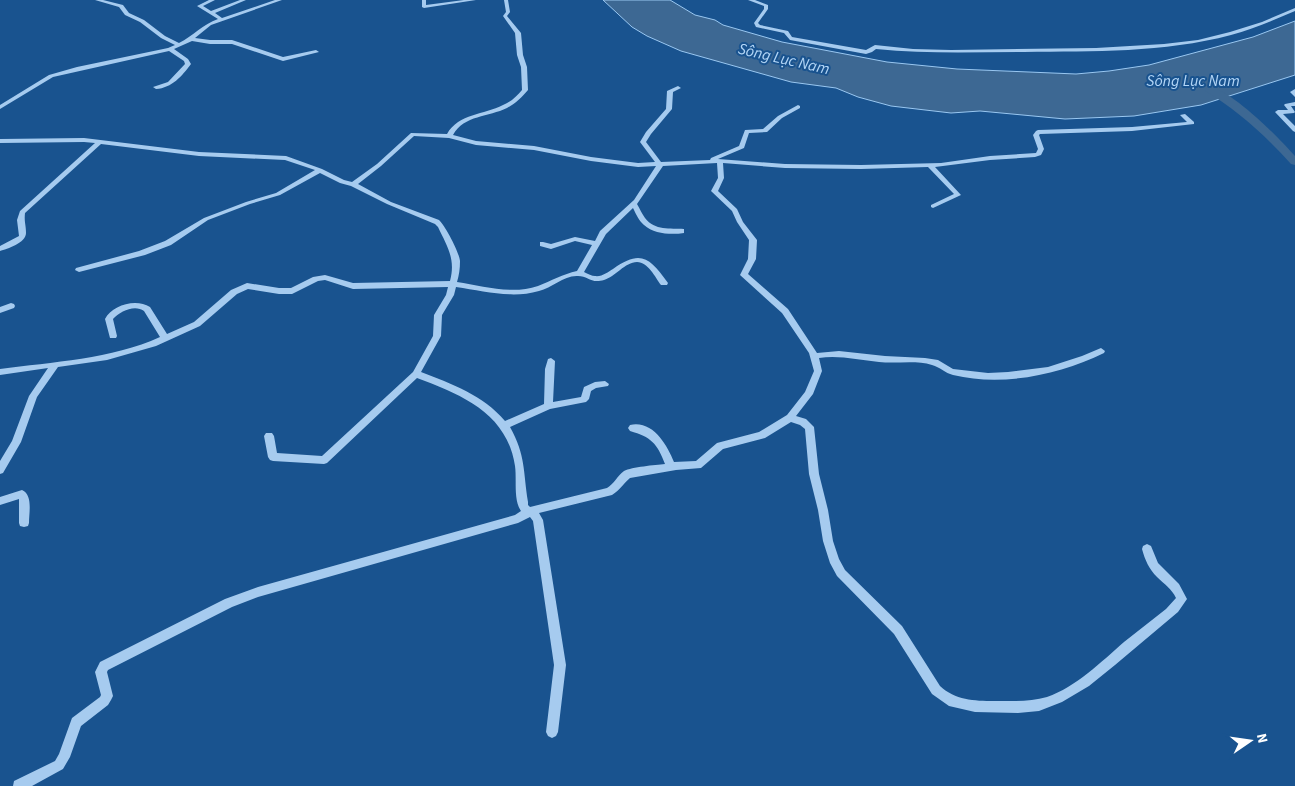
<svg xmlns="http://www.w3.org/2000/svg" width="1295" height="786" font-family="'Source Sans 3',sans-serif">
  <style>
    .water { fill: #3d6893; stroke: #99c7f1 }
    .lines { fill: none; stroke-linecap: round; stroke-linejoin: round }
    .river { fill: #3d6893; fill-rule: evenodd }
    .minor { fill: #a6cbef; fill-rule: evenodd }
    .labels { text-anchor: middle; stroke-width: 4; stroke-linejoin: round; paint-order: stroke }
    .far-water-label { font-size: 16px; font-style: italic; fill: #b2d5f6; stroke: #19538f }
  </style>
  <rect width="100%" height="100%" fill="#19538f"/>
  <!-- water -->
  <path class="water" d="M603,0h67l25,15 20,5 8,5 59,17 105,20 70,7 119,5 33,-3 40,-6 104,-28 42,-16v54l-94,30 -67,11 -69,3 -85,-8 -29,2 -60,-7 -33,-9 -22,-9 -45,-6 -110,-31 -34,-15 -15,-9z"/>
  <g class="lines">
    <!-- river -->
    <path class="river" d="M1207,85c28,8 68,49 88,71v9l-4,-1c-26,-29 -54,-54 -87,-74v-4z"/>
    <!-- minor -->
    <g class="minor">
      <path d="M95,0h8l20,5 6,8 15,7 21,16 14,7c14,-7 24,-19 39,-24l-21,-13 12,-6h6l-12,6 8,5 29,-11h6l-31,13 7,5 53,-18h7l-71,25 -16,13 15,2h22l51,17 33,-7 3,2 -36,9 -51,-17h-22l-18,-3 -18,8 14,10 3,5c-9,12 -19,24 -35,25l-3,-2 15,-5 17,-18 -1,-3 -15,-10 -116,26 -53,32v-4l49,-30 28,-8 91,-19 7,-3 -14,-7 -21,-16 -15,-7 -6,-8z"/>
      <path d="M422,0h4v5l38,-5h12l-52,8 -2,-1z"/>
      <path d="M504,0h4l2,12 -3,4 14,17 2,22 4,12 1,23c-6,7 -13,14 -21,18 -18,9 -43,7 -54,27l23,6 58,5 57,11 47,6 17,-1 -15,-20 6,-10 20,-23 1,-18 11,-5 3,2 -8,4 -1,17 -21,25 -5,8 15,20 49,-2 1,-2 28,-12 6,-16 18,-1 15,-13 20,-11 2,1v2l-18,10 -15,14 -18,1 -5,15 -26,11 67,5 76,1 80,-2 49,-7 46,-3 2,-4 -5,-14 3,-4 2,-1 94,-3 55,-5 -7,-7 5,-1 9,8v2l-62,7 -92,3 -1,1 5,14 -3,6 -6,2 -45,3 -55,7 26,28 -28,13 -2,-1v-2l23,-11 -26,-27 -67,2 -76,-1 -62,-5 1,15 -6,13 19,18 6,13 14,18 -1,19 -8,15 40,35 29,44 22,-2 46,5 40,2 13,2 15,9 35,4 20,-1 40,-5 34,-11 19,-8 4,3 -1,2c-45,22 -102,34 -151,22 -8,-2 -13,-8 -21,-10 -16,-5 -36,-1 -53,-3 -20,-2 -40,-7 -60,-4l3,13 -9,23 -17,22 10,3 8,8 5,47 9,36 5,31 6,18 6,11 57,56 38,60c15,14 34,15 54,15 17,0 36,1 53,-4 29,-10 54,-35 77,-55 14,-11 28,-22 42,-33l10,-11c-4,-9 -12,-14 -19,-21 -8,-8 -12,-17 -15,-28l1,-3 4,-2 4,2 7,17 21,21 8,15 -9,13 -63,53 -26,21 -27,16 -23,9 -21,2 -43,-1 -26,-6 -17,-12 -38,-60 -57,-58 -7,-13 -7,-22 -5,-31 -9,-36 -4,-45 -5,-4 -9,-3 -26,16 -42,11 -22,19 -25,2 -46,8c-6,5 -10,12 -18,17l-73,18 4,7 23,145 -8,67 -2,4 -4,2 -4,-2 -2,-4 8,-67 -21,-144 -3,-4 -12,6 -260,74 -26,10 -124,63 -1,2 6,24 -2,4 -3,5 -27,21 -11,31 -7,12 -31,17h-19l1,-5 41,-20 4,-7 13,-36 28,-21 1,-2 -6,-23 5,-10 125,-63 33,-12 257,-72 6,-4c-8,-12 -4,-31 -6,-45 -8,-53 -53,-71 -98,-88l-90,85 -3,1 -51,-3 -3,-1 -2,-3 -4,-21 2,-3h6l2,3 3,17 45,3 91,-84 20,-36 1,-21 12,-20 2,-8 -95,2 -28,-9 -7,1 -26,13h-13l-31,-5 -11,5 -37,32 -44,20 -49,14 -49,7 -21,30 -16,45 -18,31 -3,1v-13l12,-20 17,-45 19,-28 -48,7v-6c52,-7 112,-10 160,-32l-16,-26c-9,-7 -24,0 -31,8l4,17 -1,2h-6l-5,-19c7,-14 31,-21 45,-12l17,27 27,-12 37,-32 16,-7 32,5h12l22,-11 12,-2 28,8 97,-2c6,-22 -3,-35 -12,-54l-3,-3 -48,-20 -36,-18 -11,-3 -20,-10 -40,22 -30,9 -42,16 -37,25 -26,10 -66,17 -4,-2 1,-2 63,-17 26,-10 39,-23 42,-16 30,-9 39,-23 -30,-10 -86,-4 -98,-12 -76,69c-1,9 1,12 1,20 0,10 -19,16 -26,18v-5l19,-10 -2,-16 3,-9 75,-68 -11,-1 -84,1v-4l84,-1 115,14 87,4 36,13 22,11 8,2 25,-18 34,-31 36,1c12,-21 37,-19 56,-29 8,-3 14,-9 19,-15l-1,-23 -4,-12 -2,-22 -12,-17 3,-4zM414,136l35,2 27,7 58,5 57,11 47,6 18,-1 -22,34 -34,31 -5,10 -20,-4 -24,7 -8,-2h-3v4l11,3 24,-8 17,4 -15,26c-14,3 -26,10 -39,15 -26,9 -55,0 -81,-4 2,-7 3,-13 3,-21 -1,-9 -14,-34 -21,-41l-48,-18 -33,-18 23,-18zM717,163l1,15 -7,13 21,20 5,11 12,18 -1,19 -8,16 42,38 27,40 5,18 -9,21 -18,23 -28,17 -42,11 -21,18 -22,1c-7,-17 -21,-42 -44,-37l-2,3 2,3c21,6 27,12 35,33 -10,1 -33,3 -41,7 -7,5 -10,13 -17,17l-77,19 -2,-2v-3c-5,-31 -2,-46 -18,-75l40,-18 36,-7 3,-3 2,-8 5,-3 12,-2 1,-2 -4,-3 -10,1 -11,5 -3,10 -28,5 2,-41 -4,-3 -3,1 -3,10 -1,35 -39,17c-22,-26 -53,-37 -84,-49l20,-36 1,-21 12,-20 2,-8c28,4 56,12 83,4 13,-3 25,-16 39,-15 10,0 13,8 26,4 11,-3 21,-18 33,-18 11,0 18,15 24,23h6l1,-2c-18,-25 -27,-34 -55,-14 -5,3 -11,8 -18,7 -3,0 -7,-2 -11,-4l22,-38 27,-26c3,6 6,13 11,17 10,9 27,10 40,8v-4c-14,-1 -29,2 -39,-11 -3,-4 -5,-9 -8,-14l26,-38z"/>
      <path d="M748,0h7l13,5v4l-10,14 2,2 28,6 4,6 74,13 9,-5 38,4 38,1 145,-2 68,-4 34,-4 32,-8 32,-10 33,-14v3c-21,9 -42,18 -64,24 -68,18 -137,16 -207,17 -50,0 -99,2 -148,-3l-4,3 -6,2 -76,-14 -6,-7 -28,-6 -2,-4 10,-14v-3z"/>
      <path d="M1295,89v8l-5,-5z"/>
      <path d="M1295,102v4h-4l4,6 -1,1 -11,1 12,12v6l-2,-1 -18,-19 3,-2h10l-4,-5 1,-1z"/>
      <path d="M11,303l3,1 1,2 -1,2 -14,5v-6z"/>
      <path d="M22,490c11,5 7,22 7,33l-1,3 -4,1 -4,-1 -1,-3v-24l-19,6v-8z"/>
    </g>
  </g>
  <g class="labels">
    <!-- far-water labels -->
    <g class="far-water-label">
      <text transform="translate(784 58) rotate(13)" y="6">Sông Lục Nam</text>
      <text x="1193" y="86">Sông Lục Nam</text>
    </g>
  </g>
  <!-- north arrow -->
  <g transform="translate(1250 741) rotate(77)" stroke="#19538f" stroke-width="4" paint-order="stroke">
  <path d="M0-4L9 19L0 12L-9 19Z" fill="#ffffff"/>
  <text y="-8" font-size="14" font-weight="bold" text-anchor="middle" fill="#ffffff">N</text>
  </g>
</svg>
